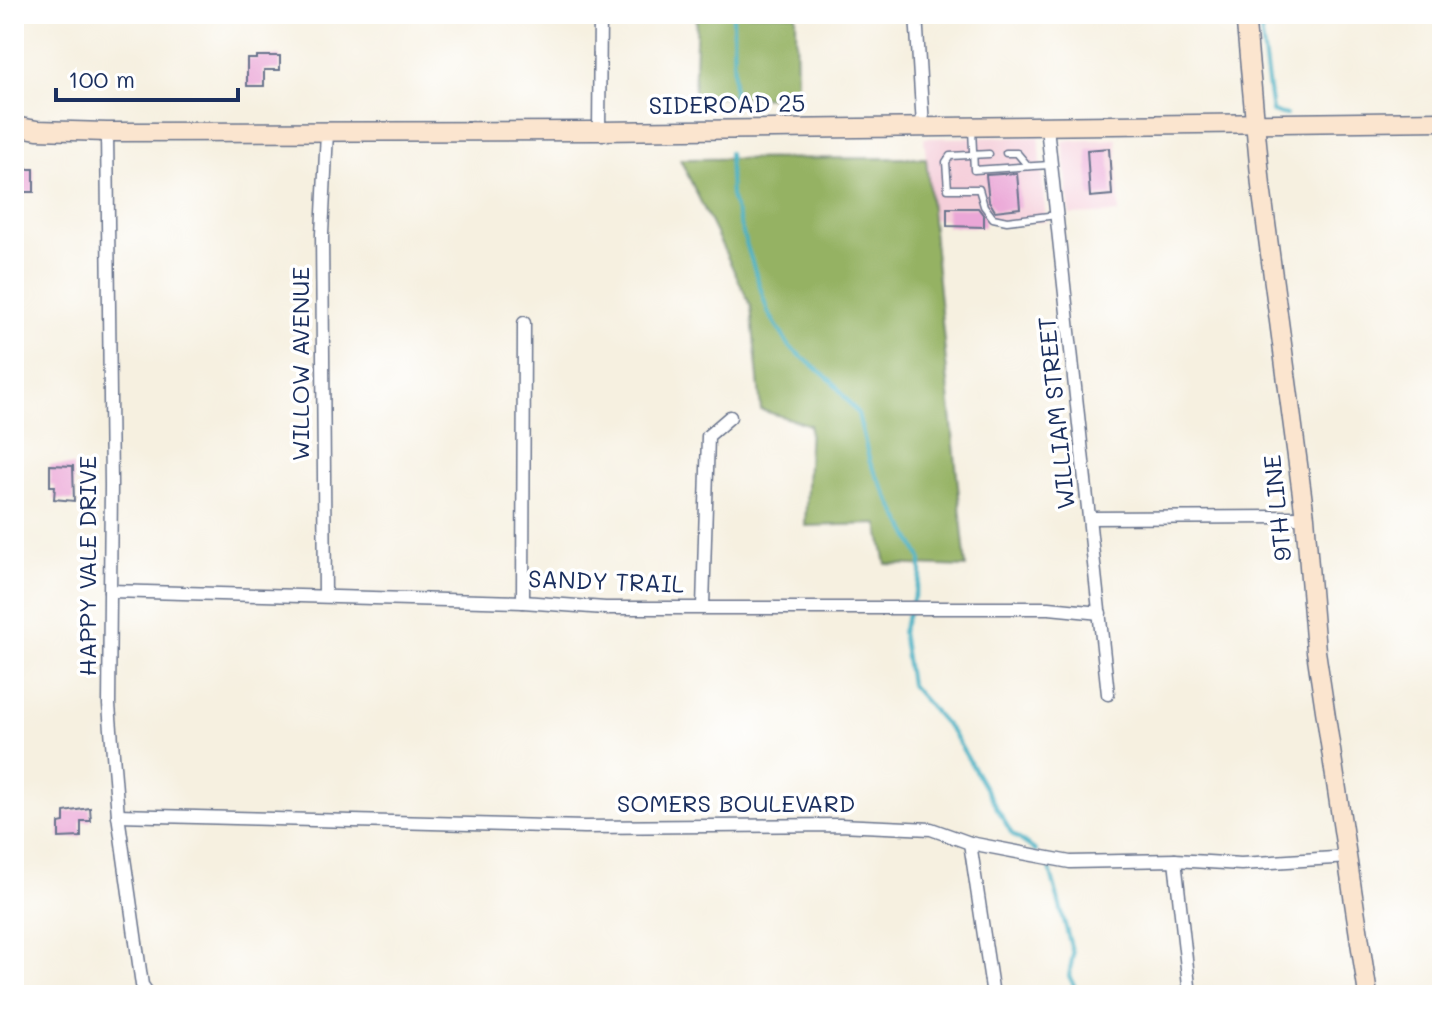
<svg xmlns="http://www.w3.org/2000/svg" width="1456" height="1009" font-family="Mali,sans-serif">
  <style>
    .built { fill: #f5cfda }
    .forest { fill: #95b264; stroke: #587061; stroke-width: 2 }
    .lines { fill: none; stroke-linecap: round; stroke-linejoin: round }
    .stream { stroke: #45b0c3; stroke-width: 4 }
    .building { fill: #eba7d7 }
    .lane-casing { stroke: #68738c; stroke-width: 9 }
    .street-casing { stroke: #68738c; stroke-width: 15 }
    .secondary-casing { stroke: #68738c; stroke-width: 21 }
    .lane { stroke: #fff; stroke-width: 6 }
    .street { stroke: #fff; stroke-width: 12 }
    .secondary { stroke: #fbe5cf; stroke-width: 18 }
    .labels { text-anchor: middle; stroke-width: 7; stroke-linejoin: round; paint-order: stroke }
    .street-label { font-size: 24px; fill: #1b2f5e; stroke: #fff }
  </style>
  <rect width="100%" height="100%" fill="#fff"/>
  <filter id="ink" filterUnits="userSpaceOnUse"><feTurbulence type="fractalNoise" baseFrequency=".0125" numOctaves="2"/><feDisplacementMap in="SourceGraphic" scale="16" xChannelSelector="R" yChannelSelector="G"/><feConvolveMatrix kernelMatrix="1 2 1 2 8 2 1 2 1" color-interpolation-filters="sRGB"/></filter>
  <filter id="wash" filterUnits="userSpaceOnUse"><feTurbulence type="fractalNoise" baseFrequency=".006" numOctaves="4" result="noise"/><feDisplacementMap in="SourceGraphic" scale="32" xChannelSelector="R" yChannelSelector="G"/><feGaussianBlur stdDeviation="1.8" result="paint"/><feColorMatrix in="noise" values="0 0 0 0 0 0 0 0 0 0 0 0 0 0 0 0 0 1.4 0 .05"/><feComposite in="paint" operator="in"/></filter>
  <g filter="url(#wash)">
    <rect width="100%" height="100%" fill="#f6f0e0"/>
    <!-- built -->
    <g class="built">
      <path d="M1039,137l7,85 -114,-3 -8,-81z"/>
      <path d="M1117,139l2,74 -49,2 -7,-74z"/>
    </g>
    <!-- forest -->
    <g class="forest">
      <path d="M697,14h99l1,84 -103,-2z"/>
      <path d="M926,158l40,409 -80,-3 -8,-40 -73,2 5,-101 -49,-15 -10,-104 -71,-147z"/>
    </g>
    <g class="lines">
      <!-- stream -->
      <g class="stream">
        <path d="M733,14l1,94"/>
        <path d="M1259,14l13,98 14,3"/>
        <path d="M729,153l2,43 37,116 22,35 43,35 25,32 12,49 51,95v18l-19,56 8,52 43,49 59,101 24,17"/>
        <path d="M1048,862l25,92 -4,22 10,19"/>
      </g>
    </g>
    <g id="blocks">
      <!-- building -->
      <g class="building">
        <path d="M257,56h23v14h-16v16h-17v-27h10z"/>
        <path d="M1109,148l3,47 -22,2 -3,-47z"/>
        <path d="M14,169h20v23h-16v-8h-4z"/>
        <path d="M1017,173l3,35 -25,3 -6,-10 -3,-26z"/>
        <path d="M947,208h31l6,8v11l-37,-1z"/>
        <path d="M50,465l23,1 1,35 -20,-2 1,-13h-5z"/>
        <path d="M90,808l1,13h-10v16l-22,1v-15l5,-1v-10z"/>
      </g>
    </g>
  </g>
  <g filter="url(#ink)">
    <use href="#blocks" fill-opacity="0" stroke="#68738c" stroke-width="2"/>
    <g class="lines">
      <!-- lane casing -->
      <g class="lane-casing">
        <g id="lane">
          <path d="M972,130l2,40 76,-5"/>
          <path d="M1006,153h11l11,13"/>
          <path d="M989,154l-39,2 -4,6 2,27h31l5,17 9,12 14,3 50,-6"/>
        </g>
      </g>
      <!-- street casing -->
      <g class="street-casing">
        <g id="street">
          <path d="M916,14l7,112"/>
          <path d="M1047,127l61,567"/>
          <path d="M599,131l1,-117"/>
          <path d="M107,132l4,353 -2,220 9,110 24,170 7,10"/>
          <path d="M1090,518l215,-1"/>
          <path d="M110,591l413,11 82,6h444l51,5"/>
          <path d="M325,596l-3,-362 5,-102"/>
          <path d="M523,602l1,-279"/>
          <path d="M703,607l5,-171 22,-19"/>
          <path d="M118,815l467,12 254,-2 92,4 39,14 100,19 105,-2 66,4 108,-7"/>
          <path d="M970,843l23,152"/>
          <path d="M1175,860l15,135"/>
        </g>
      </g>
      <!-- secondary casing -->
      <g class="secondary-casing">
        <g id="secondary">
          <path d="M1245,14l16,172 44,331 11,134 52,344"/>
          <path d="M14,126l23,4 70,2 492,-1 843,-10"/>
        </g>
      </g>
      <!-- lane -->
      <use href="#lane" class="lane"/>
      <!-- street -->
      <use href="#street" class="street"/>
      <!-- secondary -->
      <use href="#secondary" class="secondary"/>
    </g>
  </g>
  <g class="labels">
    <!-- street labels -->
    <g class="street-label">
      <text transform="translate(727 105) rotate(-1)" y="8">SIDEROAD 25</text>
      <text transform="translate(301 364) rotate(-90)" y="8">WILLOW AVENUE</text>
      <text transform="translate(1057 413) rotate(-96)" y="8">WILLIAM STREET</text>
      <text transform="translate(1278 508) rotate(-96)" y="8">9TH LINE</text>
      <text transform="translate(88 566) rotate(-90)" y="8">HAPPY VALE DRIVE</text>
      <text transform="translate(606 582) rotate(2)" y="8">SANDY TRAIL</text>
      <text x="736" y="812">SOMERS BOULEVARD</text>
    </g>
  </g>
  <!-- margin -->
  <rect width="1456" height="1009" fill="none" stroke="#fff" stroke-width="48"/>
  <!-- scale -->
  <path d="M56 88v12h182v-12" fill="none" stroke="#1b2f5e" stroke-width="4"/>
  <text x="68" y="88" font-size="24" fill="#1b2f5e" stroke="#ffffff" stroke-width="6" paint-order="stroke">100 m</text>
</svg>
